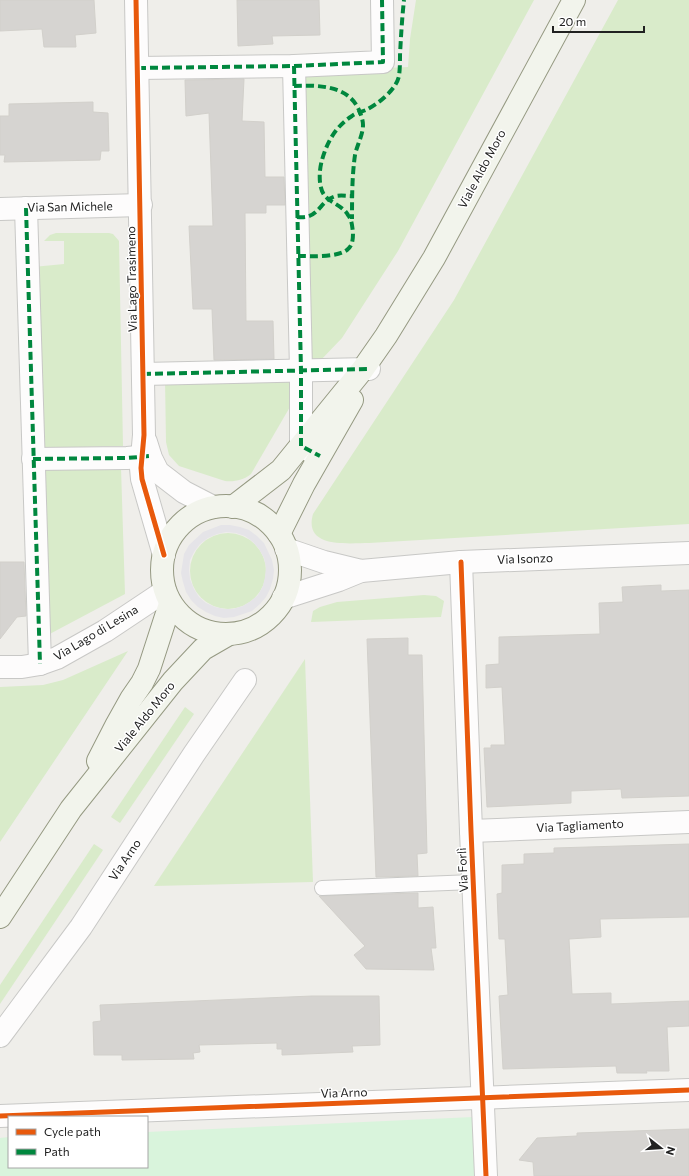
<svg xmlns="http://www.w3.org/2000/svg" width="689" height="1176" font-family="Commissioner,sans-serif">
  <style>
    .grass { fill: #d9ebca }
    .park { fill: #d9f4dc }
    .plaza { fill: #e5e4e8; fill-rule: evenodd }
    .building { fill: #d6d4d1; stroke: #d2d0cb }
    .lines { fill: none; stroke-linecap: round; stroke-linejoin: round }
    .lane-casing { stroke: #c8c8c6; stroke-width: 16 }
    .street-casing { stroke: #c8c8c6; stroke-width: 24 }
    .secondary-casing { stroke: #959982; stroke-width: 24 }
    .lane { stroke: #fdfcfc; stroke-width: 14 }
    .street { stroke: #fdfcfc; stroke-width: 22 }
    .secondary { stroke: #f2f4ec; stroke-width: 22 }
    .quiet { stroke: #00873e; stroke-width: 4; stroke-dasharray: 8 4; stroke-linecap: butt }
    .cycleway-casing { stroke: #fff; stroke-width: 8 }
    .cycleway { stroke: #e8590c; stroke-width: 5 }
    .labels { text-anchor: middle; stroke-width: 3; stroke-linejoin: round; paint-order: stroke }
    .street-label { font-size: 12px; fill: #212121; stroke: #fff }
  </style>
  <rect width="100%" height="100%" fill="#efeeea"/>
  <!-- grass -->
  <g class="grass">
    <path d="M416,0h118l-136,251 -56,87 -23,24 -13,-2 -6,-288 108,-5 2,-28z"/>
    <path d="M618,0h71v524l-320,19c-20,0 -66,6 -56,-29l141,-214z"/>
    <path d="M56,233h53l4,1 6,7 4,205 -85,2 -5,-181 31,-3v-23h-20l6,-6z"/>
    <path d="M295,376l-1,24 -43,74c-7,6 -17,8 -26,7l-46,-15 -10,-11 -3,-13 -1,-63z"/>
    <path d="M121,468l4,126 -81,43 -5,-167z"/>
    <circle cx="228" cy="571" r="38"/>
    <path d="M424,595l12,1 8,5 -3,16 -130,5 2,-11 7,-4 17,-5z"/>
    <path d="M128,651l-128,191v-155l43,-2 20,-5z"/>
    <path d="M305,659l8,223 -159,4z"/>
    <path d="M185,707l9,7 -74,109 -9,-6z"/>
    <path d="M94,844l9,6 -103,154v-19z"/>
  </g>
  <!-- park -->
  <path class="park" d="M473,1117l2,59h-475v-38l9,-1v30h138v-35z"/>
  <!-- plaza -->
  <path class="plaza" d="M221,525h9l10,2 9,3 8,6 7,7 8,17 2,10 -1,9 -3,10 -4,8 -6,7 -8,7 -18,6 -10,1 -9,-2 -9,-4 -8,-5 -7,-7 -5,-8 -3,-10 -2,-9 3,-19 5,-9 14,-13zM226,532l10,1 9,3 8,6 6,7 5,9 2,9 -1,10 -2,9 -5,9 -7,6 -8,5 -10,3h-9l-9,-2 -9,-4 -7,-6 -5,-8 -4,-10 -1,-9 1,-10 4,-8 6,-8 8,-6 9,-4z"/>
  <!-- building -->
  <g class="building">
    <path d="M0,0h94l2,33 -21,2 1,12h-32l-2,-18 -42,2z"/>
    <path d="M237,0h82l1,35 -48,1 1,8 -35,2z"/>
    <path d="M244,79l-2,42 22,1 1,55h19l1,28h-19v8h-21l1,108h27l1,38 -60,1 -2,-51h-19l-4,-83h24l-4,-113 -23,3 -1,-36z"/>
    <path d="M93,102v10l15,1 1,38h-8l-1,9 -96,2 1,-7h-5v-39h9v-12z"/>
    <path d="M0,562h24l2,54 -9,1 -17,22z"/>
    <path d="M661,585v6l28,-1v206l-67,2 -1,-9 -50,2v12l-84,4 -3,-59h7v-3h14l-3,-58 -16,1v-23l13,-1v-27l101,-3 -1,-31 24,-1 -1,-15z"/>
    <path d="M408,638v17h14l5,198 -10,1 1,22 -42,1 -9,-238z"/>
    <path d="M689,844v73l-89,2 1,18 -32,2 3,55 39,-1v11l78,-3v25l-22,1 2,44h-23l1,2h-30l-1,-7 -113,3 -4,-73 9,-1 -3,-56h-6l-2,-45 5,-1v-28l22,-1v-10l30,-1v-5z"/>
    <path d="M418,893v15l15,-1 3,41h-5l3,22 -68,-1 -12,-14 11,-9 -46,-50z"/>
    <path d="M312,996h67l1,49 -28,1 1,6 -71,3v-6h-5v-6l-78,2 1,7 -7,1 1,6 -72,1v-5h-28l-1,-33 8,-1 -1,-16z"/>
    <path d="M689,1129v47h-155l-1,-14 -14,-2 18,-22 40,-2v-3z"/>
  </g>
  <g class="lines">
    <!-- lane casing -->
    <g class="lane-casing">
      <path id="lane" d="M322,888l151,-6"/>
    </g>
    <!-- street casing -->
    <g class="street-casing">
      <g id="street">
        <path d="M136,0l8,435 -3,33 1,11 22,76"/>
        <path d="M294,66l7,304v76l11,6"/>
        <path d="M138,68l156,-2 89,-4 -1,-62"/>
        <path d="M26,208l14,456"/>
        <path d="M0,209l141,-4"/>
        <path d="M143,374l226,-5"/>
        <path d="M146,442l5,16 7,14 26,20 29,15"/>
        <path d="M33,459l94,-1 23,-2"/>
        <path d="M286,549l38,13 37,9 100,-9 228,-9"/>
        <path d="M461,562l10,269 15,345"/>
        <path d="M283,598l56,-18 22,-9"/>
        <path d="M0,667h22l18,-3 17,-6 48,-27 60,-40"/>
        <path d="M471,831l218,-9"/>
        <path d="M0,1036l81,-109 113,-173 51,-74"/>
        <path d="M0,1116l689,-26"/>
      </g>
    </g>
    <!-- secondary casing -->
    <g class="secondary-casing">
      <g id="secondary">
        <circle cx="226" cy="570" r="64"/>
        <path d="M233,507l48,-37 82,-101 23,-33 48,-78 140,-258"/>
        <path d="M279,534l25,-50 48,-84"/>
        <path d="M98,761l19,-37 14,-25 11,-16 7,-14 21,-65"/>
        <path d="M0,917l71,-108 102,-128 30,-32 26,-15"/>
      </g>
    </g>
    <!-- lane -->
    <use href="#lane" class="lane"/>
    <!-- street -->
    <use href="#street" class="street"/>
    <!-- secondary -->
    <use href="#secondary" class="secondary"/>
    <!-- quiet -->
    <g class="quiet">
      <path d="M294,66l7,304v76l19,10"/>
      <path d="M138,68l156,-2 89,-4 -1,-62"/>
      <path d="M294,86c24,-1 54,-1 65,24 2,5 4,10 4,15 0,10 -6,20 -8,30 -3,21 -3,43 -3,64"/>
      <path d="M26,208l14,456"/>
      <path d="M297,217c23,3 21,-16 39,-21 5,-1 11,0 16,0"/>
      <path d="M298,256c12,0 41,2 50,-7 5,-4 5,-11 5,-17 -1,-6 -1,-12 -5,-17 -5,-9 -17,-12 -23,-19 -7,-8 -6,-26 -3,-36 5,-18 14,-34 30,-44 4,-3 9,-4 14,-6 12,-6 30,-20 33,-34 1,-7 1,-15 1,-21 1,-19 2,-37 4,-55"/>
      <path d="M143,374l226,-5"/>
      <path d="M33,459l94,-1 23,-2"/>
    </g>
    <!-- cycleway casing -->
    <g class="cycleway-casing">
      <g id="cycleway">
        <path d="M136,0l8,435 -3,33 1,11 22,76"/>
        <path d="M461,562l10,269 15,345"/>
        <path d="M0,1116l689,-26"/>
      </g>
    </g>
    <!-- cycleway -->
    <use href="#cycleway" class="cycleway"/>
  </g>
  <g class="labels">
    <!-- street labels -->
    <g class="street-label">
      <text transform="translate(482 169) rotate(-62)" y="4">Viale Aldo Moro</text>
      <text transform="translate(70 207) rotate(-1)" y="4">Via San Michele</text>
      <text transform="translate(132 279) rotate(-91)" y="4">Via Lago Trasimeno</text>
      <text transform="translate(525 559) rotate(-2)" y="4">Via Isonzo</text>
      <text transform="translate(96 633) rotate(-31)" y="4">Via Lago di Lesina</text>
      <text transform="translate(145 717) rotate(-51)" y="4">Viale Aldo Moro</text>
      <text transform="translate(580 826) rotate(-3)" y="4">Via Tagliamento</text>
      <text transform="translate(125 860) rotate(-56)" y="4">Via Arno</text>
      <text transform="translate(463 870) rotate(-93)" y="4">Via Forlì</text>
      <text transform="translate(344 1093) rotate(-2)" y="4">Via Arno</text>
    </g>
  </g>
  <!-- legend -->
  <rect x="8" y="1116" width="140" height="52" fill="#ffffff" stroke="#a6a6a6"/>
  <rect x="16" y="1129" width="20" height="6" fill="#e8590c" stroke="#a6a6a6"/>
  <text x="44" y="1136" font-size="12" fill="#212121">Cycle path</text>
  <rect x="16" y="1149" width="20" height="6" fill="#00873e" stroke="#a6a6a6"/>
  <text x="44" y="1156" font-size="12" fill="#212121">Path</text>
  <!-- north arrow -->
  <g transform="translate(661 1148) rotate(107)" stroke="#ffffff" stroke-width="3" paint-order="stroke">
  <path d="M0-3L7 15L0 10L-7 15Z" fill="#212121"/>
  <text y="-6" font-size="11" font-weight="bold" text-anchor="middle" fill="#212121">N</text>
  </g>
  <!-- scale -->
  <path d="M553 26v6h91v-6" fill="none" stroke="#212121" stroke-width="2"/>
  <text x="559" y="26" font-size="12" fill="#212121" stroke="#ffffff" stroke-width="3" paint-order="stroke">20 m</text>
</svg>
